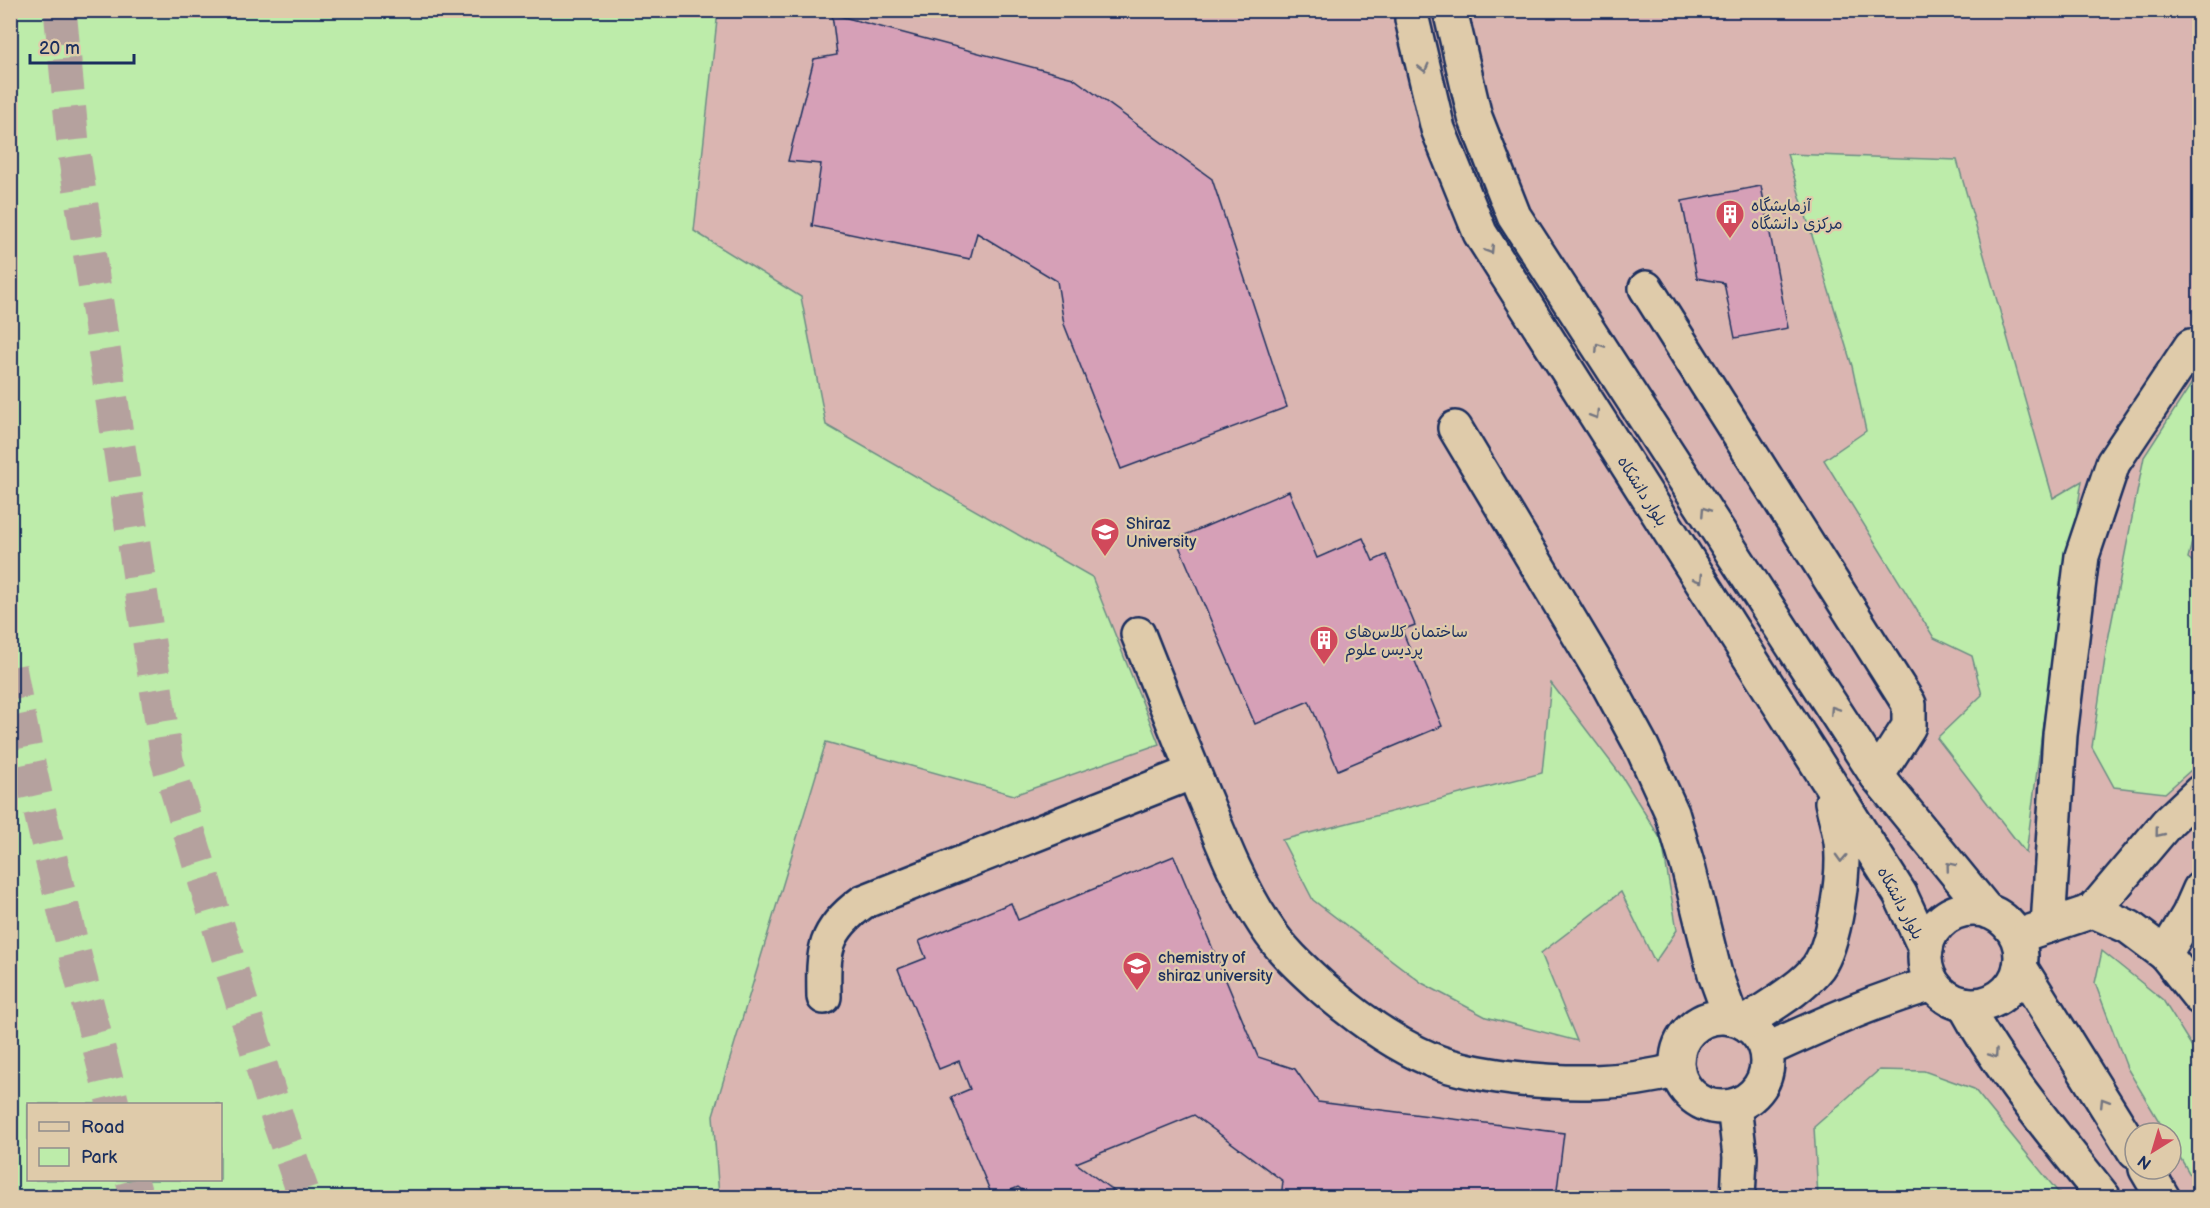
<svg xmlns="http://www.w3.org/2000/svg" width="2210" height="1208" font-family="'Balsamiq Sans','Playpen Sans Arabic',sans-serif">
  <style>
    .built { fill: #dab5b1; fill-rule: evenodd }
    .green { fill: #bdecaa; stroke: #6c8e84; stroke-width: 1.5; fill-rule: evenodd }
    .building { fill: #d6a0b7; stroke: #1b2f5e; stroke-width: 1.5 }
    .lines { fill: none; stroke-linecap: round; stroke-linejoin: round }
    .highway-tunnel { stroke: #b5a19e; stroke-width: 33; stroke-dasharray: 33 16; stroke-linecap: butt }
    .minor-casing { stroke: #1b2f5e; stroke-width: 38 }
    .minor { stroke: #dfcbaa; stroke-width: 33 }
    .oneway { stroke: #737580 }
    .labels { text-anchor: middle; stroke-width: 4.5; stroke-linejoin: round; paint-order: stroke }
    .poi-label { font-size: 16px; fill: #1b2f5e; stroke: #dfcbaa; text-anchor: start }
    .street-label { font-size: 16px; fill: #1b2f5e; stroke: #dfcbaa }
  </style>
  <rect width="100%" height="100%" fill="#dcbeae"/>
  <filter id="ink" filterUnits="userSpaceOnUse"><feTurbulence type="fractalNoise" baseFrequency=".0167" numOctaves="2"/><feDisplacementMap in="SourceGraphic" scale="12" xChannelSelector="R" yChannelSelector="G"/><feConvolveMatrix kernelMatrix="1 2 1 2 8 2 1 2 1" color-interpolation-filters="sRGB"/></filter>
  <g filter="url(#ink)">
    <!-- built -->
    <path class="built" d="M10,11h2189v1186h-2188zM28,1104h192v76h-192zM2135,1133h36v36h-36z"/>
    <!-- green -->
    <g class="green">
      <path d="M10,11h708l-24,220 107,66 25,128 266,152 67,167 -145,51 -188,-53 -113,373 6,82h-708zM220,1104v76h-192v-76z"/>
      <path d="M1787,154l170,6 96,338 29,-17 -31,185 -25,187 -89,-115 45,-43 -10,-39 -38,-18 -110,-178 42,-29 -14,-65z"/>
      <path d="M2199,372v143l-11,43 11,9v196l-34,30 -51,-6 -22,-40 15,-102 37,-188z"/>
      <path d="M1551,683l72,95 39,63 15,89 -22,32 -34,-70 -80,61 36,88 -91,-24 -64,-34 -109,-83 -31,-60 260,-67z"/>
      <path d="M2102,951l61,49 36,58v132l-28,-48v-9h-5l-39,-65 -32,-85z"/>
      <path d="M1879,1070l45,1 50,18 88,108h-244l-4,-70z"/>
    </g>
    <!-- building -->
    <g class="building">
      <path d="M832,14l241,64 139,101 75,228 -166,62 -57,-145 -7,-43 -80,-48 -7,26 -158,-33 9,-62 -33,-3 26,-102 23,-4z"/>
      <path d="M1761,186l27,142 -53,10 -11,-55 -27,-5 -15,-77z"/>
      <path d="M1289,491l28,67 46,-20 10,23 13,-6 29,70 -13,5 40,96 -104,44 -29,-69 -54,23 -79,-185z"/>
      <path d="M1174,856l84,201 37,12 23,33 246,31 -8,65h-275l2,-17 -89,-66 -118,48 47,35h-90l-15,-11 -25,11 -42,-101 19,-8 -11,-28 -20,8 -41,-100 28,-11 -7,-17 92,-38 7,17z"/>
    </g>
    <g class="lines">
      <!-- highway-tunnel -->
      <g class="highway-tunnel">
        <path d="M60,10l14,143 93,607 112,363 26,75"/>
        <path d="M10,667c26,147 67,292 103,437"/>
        <path d="M132,1180l5,18"/>
      </g>
      <!-- minor casing -->
      <g class="minor-casing">
        <g id="minor">
          <path d="M1412,10v9l26,110 42,104 420,661 26,56"/>
          <path d="M1450,10l25,107 39,99 363,560 110,135"/>
          <path d="M1646,288l263,416v22l-32,50"/>
          <path d="M1455,428l149,249 38,70 30,66 17,57 26,104 16,44"/>
          <path d="M1138,634c23,58 46,116 70,173 16,40 33,82 57,118 16,25 36,43 58,63 33,29 69,55 109,72 25,10 53,14 80,18 56,6 110,7 166,-8"/>
          <circle cx="1973" cy="957" r="48"/>
          <path d="M2093,911l75,-89 32,-30"/>
          <path d="M2048,926l12,-191 22,-179 31,-93 78,-117"/>
          <path d="M2030,932l63,-21 36,16 36,27 35,44"/>
          <path d="M2165,954l24,-40 11,-25"/>
          <path d="M2020,967l115,185"/>
          <path d="M824,997c-1,-46 -1,-66 39,-95l330,-130"/>
          <path d="M1964,1004c38,70 91,131 140,194"/>
          <circle cx="1722" cy="1062" r="45"/>
          <path d="M1745,1023c23,-16 56,-34 73,-56 17,-24 27,-95 23,-125 -2,-13 -6,-27 -9,-40"/>
          <path d="M1766,1050c55,-25 109,-50 167,-66"/>
          <path d="M1734,1106l6,51 -2,41"/>
          <path d="M2146,1169l17,29"/>
        </g>
      </g>
      <!-- minor -->
      <use href="#minor" class="minor"/>
    </g>
    <!-- one-way arrows -->
    <defs><path id="oneway-chevron" d="M-2-3.5L2.5 0L-2 3.5" fill="none" stroke-width="1.6" stroke-linecap="round" stroke-linejoin="round" transform="scale(1.5)"/></defs>
    <g class="oneway">
      <use href="#oneway-chevron" transform="translate(1424 68) rotate(76)"/>
      <use href="#oneway-chevron" transform="translate(1490 250) rotate(58)"/>
      <use href="#oneway-chevron" transform="translate(1599 347) rotate(-123)"/>
      <use href="#oneway-chevron" transform="translate(1595 415) rotate(58)"/>
      <use href="#oneway-chevron" transform="translate(1705 511) rotate(-123)"/>
      <use href="#oneway-chevron" transform="translate(1699 579) rotate(58)"/>
      <use href="#oneway-chevron" transform="translate(1834 710) rotate(-123)"/>
      <use href="#oneway-chevron" transform="translate(2159 833) rotate(129)"/>
      <use href="#oneway-chevron" transform="translate(1841 858) rotate(92)"/>
      <use href="#oneway-chevron" transform="translate(1950 866) rotate(-129)"/>
      <use href="#oneway-chevron" transform="translate(1994 1054) rotate(56)"/>
      <use href="#oneway-chevron" transform="translate(2104 1102) rotate(-122)"/>
    </g>
  </g>
  <!-- icons -->
  <defs>
    <g id="building-pin" transform="scale(1.5)"><path d="M0 17L-7.5 6A9.5 9.5 0 1 1 7.5 6Z" fill="#d1495b" stroke="#dfcbaa"/><path d="M-4-6H4V6H1V3H-1V6H-4ZM-2.5-4.3h1.7v1.8h-1.7ZM.8-4.3h1.7v1.8H.8ZM-2.5-1h1.7V.8h-1.7ZM.8-1h1.7V.8H.8Z" fill="#fff"/></g>
    <g id="university-pin" transform="scale(1.5)"><path d="M0 17L-7.5 6A9.5 9.5 0 1 1 7.5 6Z" fill="#d1495b" stroke="#dfcbaa"/><path d="M0-5L7-2L0 1L-7-2ZM-4 1L0 2.5L4 1V4Q0 6-4 4Z" fill="#fff"/></g>
  </defs>
  <g fill-rule="evenodd">
    <use href="#building-pin" x="1730" y="214"/>
    <use href="#university-pin" x="1105" y="532"/>
    <use href="#building-pin" x="1324" y="640"/>
    <use href="#university-pin" x="1137" y="966"/>
  </g>
  <g class="labels">
    <!-- poi labels -->
    <g class="poi-label">
      <text x="1751" y="211">آزمایشگاه<tspan x="1751" dy="18">مرکزی دانشگاه</tspan></text>
      <text x="1126" y="529">Shiraz<tspan x="1126" dy="18">University</tspan></text>
      <text x="1345" y="637">ساختمان کلاس‌های<tspan x="1345" dy="18">پردیس علوم</tspan></text>
      <text x="1158" y="963">chemistry of<tspan x="1158" dy="18">shiraz university</tspan></text>
    </g>
    <!-- street labels -->
    <g class="street-label">
      <text transform="translate(1643 491) rotate(58)" y="6">بلوار دانشکاه</text>
      <text transform="translate(1901 903) rotate(62)" y="6">بلوار دانشکاه</text>
    </g>
  </g>
  <!-- margin -->
  <rect width="2210" height="1208" fill="none" stroke="#dfcbaa" stroke-width="36"/>
  <rect x="18" y="18" width="2174" height="1172" fill="none" stroke="#1b2f5e" stroke-width="2" filter="url(#ink)"/>
  <!-- legend -->
  <rect x="27" y="1103" width="195" height="78" fill="#dfcbaa" stroke="#918d8c" stroke-width="1.5"/>
  <rect x="39" y="1122" width="30" height="9" fill="#dfcbaa" stroke="#918d8c" stroke-width="1.5"/>
  <text x="81" y="1133" font-size="18" fill="#1b2f5e">Road</text>
  <rect x="39" y="1148" width="30" height="18" fill="#bdecaa" stroke="#918d8c" stroke-width="1.5"/>
  <text x="81" y="1163" font-size="18" fill="#1b2f5e">Park</text>
  <!-- north arrow -->
  <g transform="translate(2153 1151) rotate(217)"><circle r="28" fill="#dfcbaa" stroke="#918d8c" stroke-width="1.5"/>
  <path d="M0-4.5L10 22L0 15L-10 22Z" fill="#d1495b"/>
  <text y="-9" font-size="16" font-weight="bold" text-anchor="middle" fill="#1b2f5e">N</text>
  </g>
  <!-- scale -->
  <path d="M30 54v9h104v-9" fill="none" stroke="#1b2f5e" stroke-width="3"/>
  <text x="39" y="54" font-size="18" fill="#1b2f5e" stroke="#dfcbaa" stroke-width="4.5" paint-order="stroke">20 m</text>
</svg>
